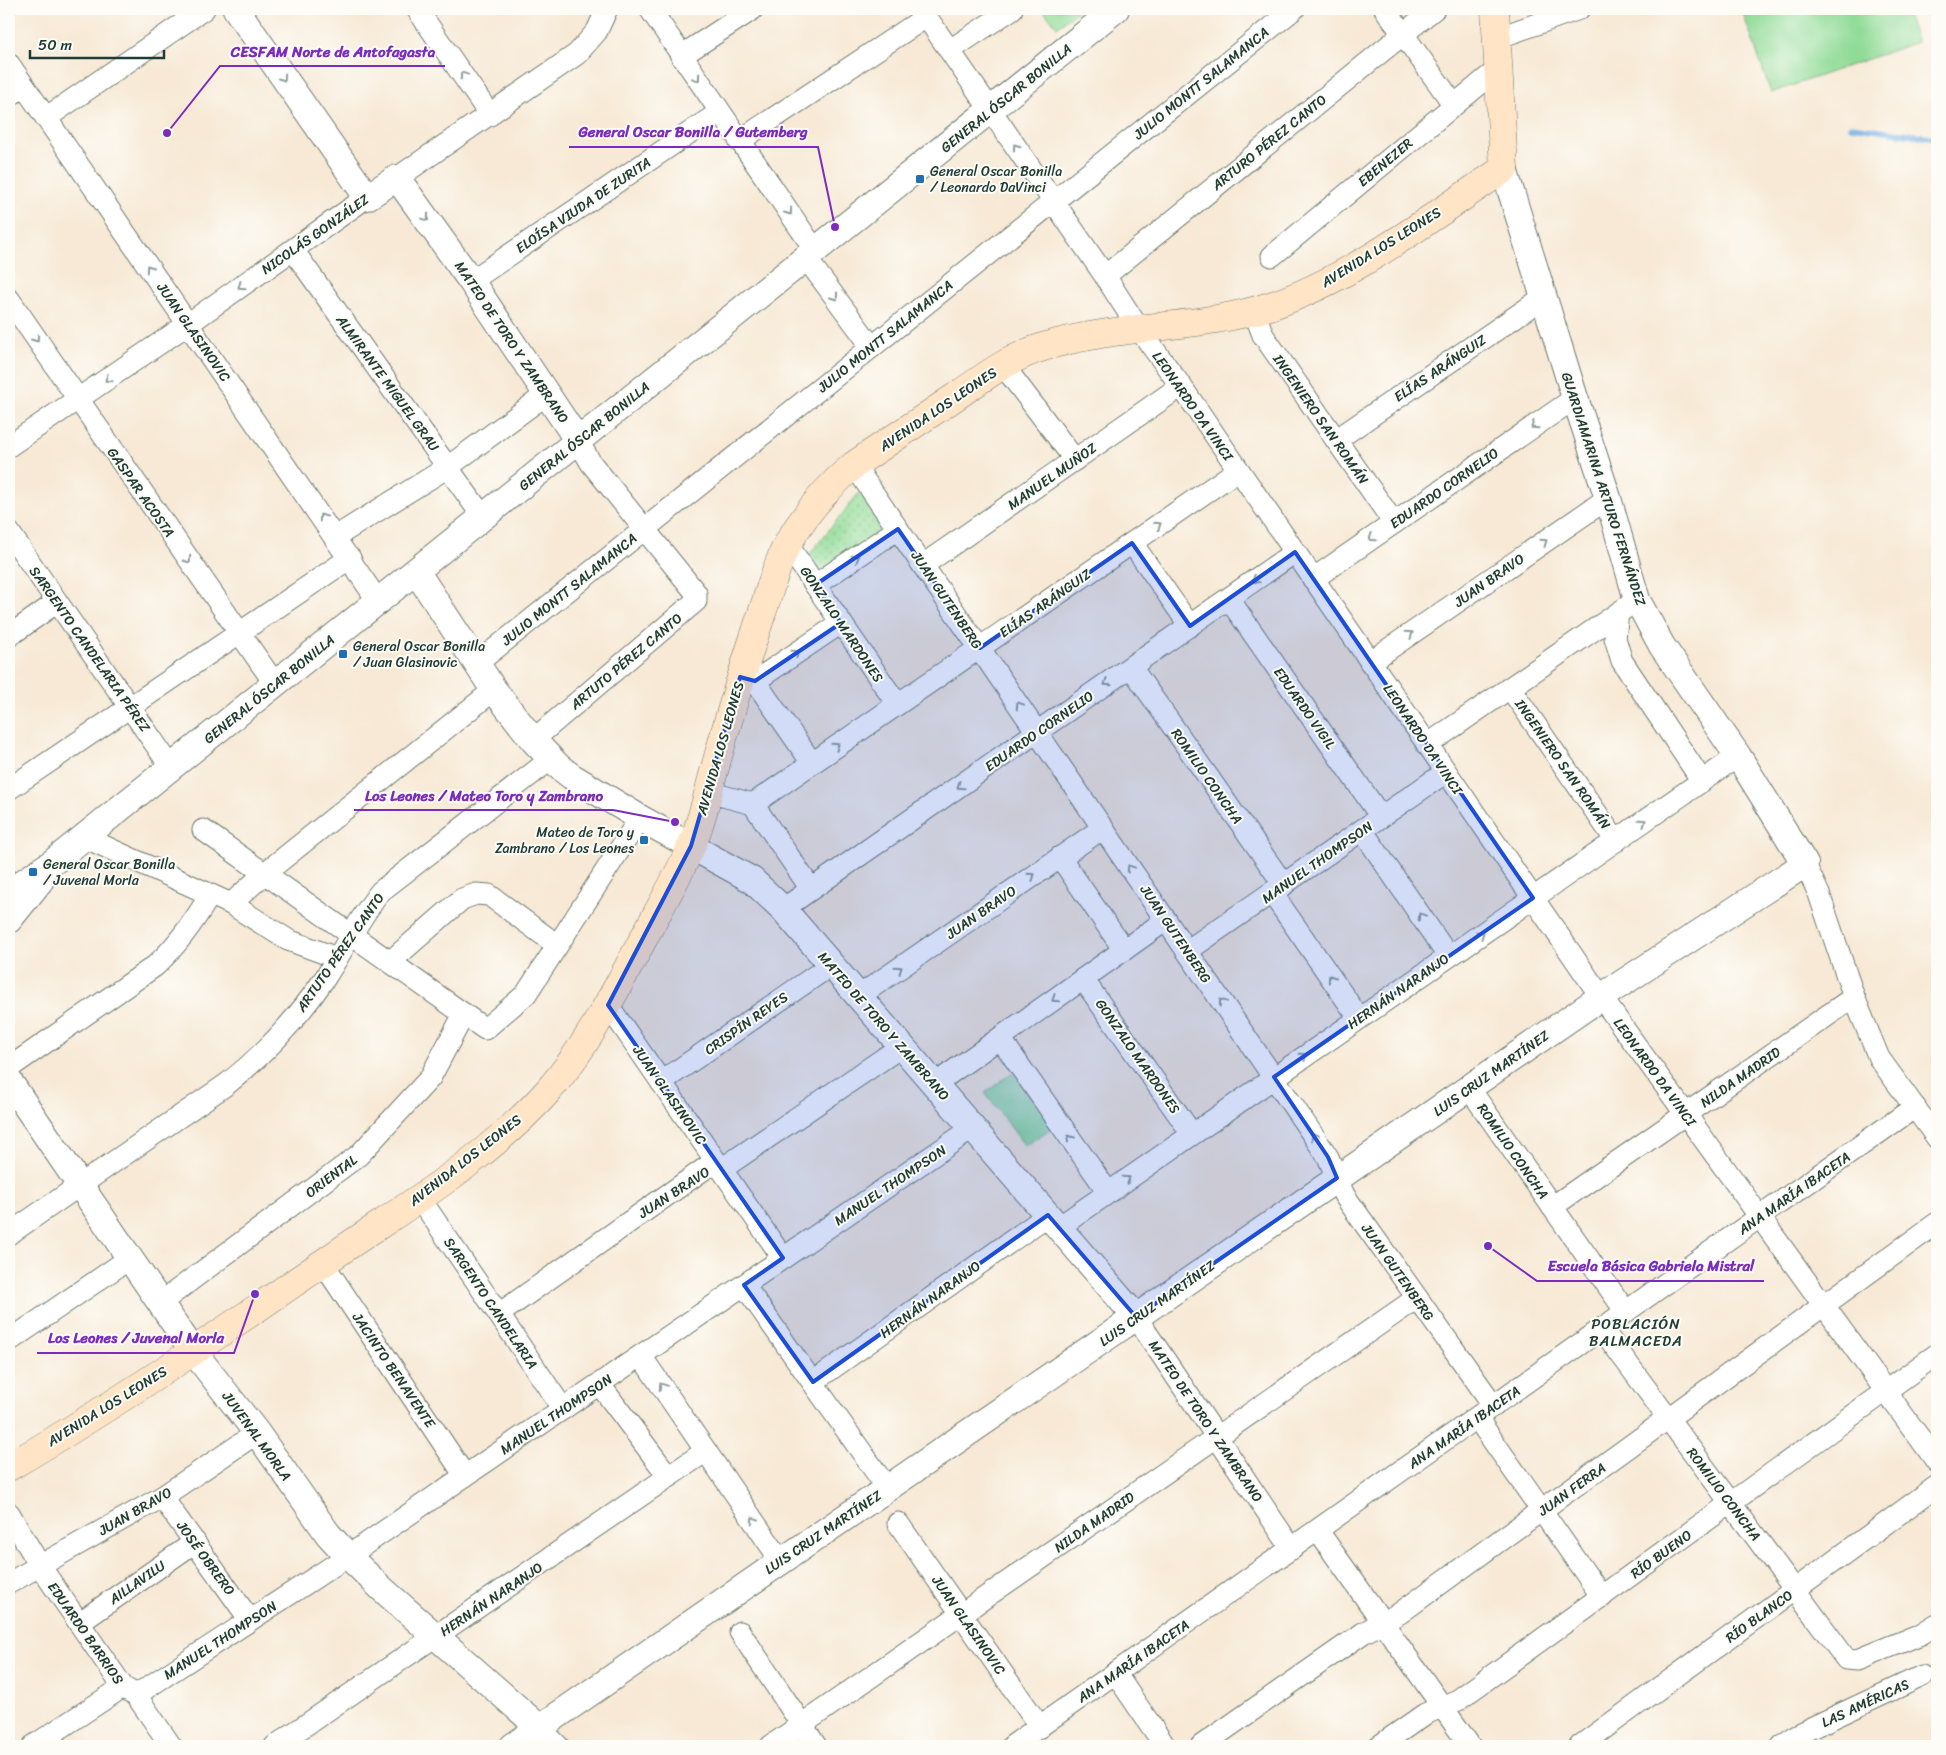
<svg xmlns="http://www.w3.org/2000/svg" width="1946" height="1755" font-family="Sriracha,sans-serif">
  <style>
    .park { fill: url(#park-dots); stroke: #588c66 }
    .pitch { fill: #90db97; stroke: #588c66 }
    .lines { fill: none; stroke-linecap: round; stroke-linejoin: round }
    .stream { stroke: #73b0e5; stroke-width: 5.5 }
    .minor-casing { stroke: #6b796c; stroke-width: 23 }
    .tertiary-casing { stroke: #6b796c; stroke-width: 28 }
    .secondary-casing { stroke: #6b796c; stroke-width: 29 }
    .minor { stroke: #fff; stroke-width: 21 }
    .tertiary { stroke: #fff; stroke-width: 26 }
    .secondary { stroke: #ffe4c6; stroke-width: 28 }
    .oneway { stroke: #8f9e9a }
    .marked { fill: #1d4ed8; fill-opacity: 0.2; stroke: #1d4ed8; stroke-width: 4; stroke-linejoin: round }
    .poi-dot { fill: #1f6fb2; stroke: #fdfcf7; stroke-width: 2 }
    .labels { text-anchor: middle; stroke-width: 4; stroke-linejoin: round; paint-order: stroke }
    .street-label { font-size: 14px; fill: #1f3d34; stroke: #fdfcf7 }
    .poi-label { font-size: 14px; fill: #1f3d34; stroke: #fdfcf7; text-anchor: start }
    .neighbourhood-label { font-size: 15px; letter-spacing: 1px; fill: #1f3d34; stroke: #fdfcf7 }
    .leader { fill: none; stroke: #7b2cbf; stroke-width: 2 }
    .callout-dot { fill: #7b2cbf; stroke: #fdfcf7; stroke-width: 2 }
    .callout-label { font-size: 15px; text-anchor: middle; font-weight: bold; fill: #7b2cbf; stroke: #fdfcf7; stroke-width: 4; stroke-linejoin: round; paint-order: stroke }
  </style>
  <defs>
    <pattern id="park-dots" width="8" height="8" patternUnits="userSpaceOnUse" patternTransform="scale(1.25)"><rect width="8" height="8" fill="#90db97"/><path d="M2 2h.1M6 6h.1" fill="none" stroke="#75b37c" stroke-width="1.8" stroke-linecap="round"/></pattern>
  </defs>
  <rect width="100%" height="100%" fill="#fdfcf7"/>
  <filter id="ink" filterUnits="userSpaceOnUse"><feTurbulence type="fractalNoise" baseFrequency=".02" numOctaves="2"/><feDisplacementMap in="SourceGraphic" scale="10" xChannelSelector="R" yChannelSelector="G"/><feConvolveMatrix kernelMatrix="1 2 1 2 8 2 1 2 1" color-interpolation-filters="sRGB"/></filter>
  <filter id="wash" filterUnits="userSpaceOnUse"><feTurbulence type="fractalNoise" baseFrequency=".0096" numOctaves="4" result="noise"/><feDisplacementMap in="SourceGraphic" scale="20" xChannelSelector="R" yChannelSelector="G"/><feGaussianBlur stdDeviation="1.12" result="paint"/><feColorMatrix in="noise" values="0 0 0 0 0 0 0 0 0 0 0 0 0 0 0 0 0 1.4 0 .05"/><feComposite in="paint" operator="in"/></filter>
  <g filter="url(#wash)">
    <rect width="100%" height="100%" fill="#f7e9d5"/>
    <!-- park -->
    <path class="park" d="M866,491l24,37 -63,39 -7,2 -7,-2 -6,-10 51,-63z"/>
    <!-- pitch -->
    <g class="pitch">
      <path d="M1042,9h38l-23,18z"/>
      <path d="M1757,9h148l12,33 -146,51 -28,-80z"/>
      <path d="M1013,1072l40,55 -28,19 -40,-53z"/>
    </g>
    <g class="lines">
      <!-- stream -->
      <path class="stream" d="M1851,126l86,12"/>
    </g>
  </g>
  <g filter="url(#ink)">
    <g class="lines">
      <!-- minor casing -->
      <g class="minor-casing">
        <g id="minor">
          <path d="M417,9l73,106"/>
          <path d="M650,9l165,241"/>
          <path d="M921,9l184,267 34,53 42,57 420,611 336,465"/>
          <path d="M1385,9l69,96"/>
          <path d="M1497,38l82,-29"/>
          <path d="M950,50l62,-41"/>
          <path d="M681,56l72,-47"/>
          <path d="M9,64l369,537"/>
          <path d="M9,96l15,-10"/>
          <path d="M46,118l158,-109"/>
          <path d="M739,141l187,-124"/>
          <path d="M397,178l180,-124 20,-23 10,-22"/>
          <path d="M293,250l190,267"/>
          <path d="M1272,256l227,-188"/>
          <path d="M806,258l66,89"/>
          <path d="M1105,276l329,-267"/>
          <path d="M471,281l249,-169"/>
          <path d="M9,299l266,385"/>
          <path d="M1254,311l9,24 131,188"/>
          <path d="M1003,365l72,95"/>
          <path d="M1336,440l208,-143"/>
          <path d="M9,446l179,-122 179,-127"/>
          <path d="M854,465l474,692 16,38 150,211"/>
          <path d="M9,532l162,235"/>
          <path d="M335,537l113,-70 100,-74"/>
          <path d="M1132,543l58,83"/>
          <path d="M787,544l110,160"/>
          <path d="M923,565l258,-179"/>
          <path d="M1313,579l262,-181"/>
          <path d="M815,585l83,-56"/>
          <path d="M1229,599l152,218"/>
          <path d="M1618,613l-3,25 7,23 80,120"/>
          <path d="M9,636l48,-34"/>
          <path d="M1370,662l238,-164"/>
          <path d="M476,664l818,-655"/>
          <path d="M1131,667l153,218"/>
          <path d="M740,677l15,4 57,82"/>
          <path d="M755,681l86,-58"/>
          <path d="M1510,688l106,153"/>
          <path d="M533,740l163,-139v-8l-105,-130 -13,-22"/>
          <path d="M1427,745l210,-145"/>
          <path d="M9,789l341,-231"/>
          <path d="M708,792l45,12 58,85"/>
          <path d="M753,804l485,-334"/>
          <path d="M203,830l282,199 41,-35 114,-176"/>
          <path d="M1362,830l86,126"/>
          <path d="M84,837l147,67 57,36 49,18"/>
          <path d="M1060,857l64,93"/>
          <path d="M1805,864l14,30 35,103 25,61 58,80"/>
          <path d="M1272,893l87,125"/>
          <path d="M231,904l34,-31 229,-183"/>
          <path d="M783,909l512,-357"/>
          <path d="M1187,951l259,-179"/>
          <path d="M391,961l71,-62 14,-5 13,1 68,50"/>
          <path d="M1083,979l109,155"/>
          <path d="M859,996l244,-168"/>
          <path d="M608,1005l175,253"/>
          <path d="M1000,1038l108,154"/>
          <path d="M9,1068l146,-102c23,-21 39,-44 55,-71"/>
          <path d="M661,1082l170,-117"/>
          <path d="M935,1084l231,-164"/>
          <path d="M1469,1088l157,224"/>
          <path d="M419,1197l144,212"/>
          <path d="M1552,1207l302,-210"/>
          <path d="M1059,1227l679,-471"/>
          <path d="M9,1234l218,-150c38,-30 71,-66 98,-106 19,-29 34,-60 56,-87l170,-132"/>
          <path d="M323,1263l142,213"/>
          <path d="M744,1285l143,203"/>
          <path d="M160,1303l199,-148 71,-77 34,-64"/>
          <path d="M499,1314l208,-147 22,-3 173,-118"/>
          <path d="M1136,1317l156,232"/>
          <path d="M1602,1329l244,330 11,1 64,-26 16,-10"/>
          <path d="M9,1341l121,-83"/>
          <path d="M641,1356l140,205"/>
          <path d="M813,1382l235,-167"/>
          <path d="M600,1385l69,92"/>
          <path d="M1477,1418l125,179"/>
          <path d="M162,1497l88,123"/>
          <path d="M9,1513l31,53 83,121 13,8 35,51"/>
          <path d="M898,1523l142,204"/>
          <path d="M1318,1531l152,215"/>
          <path d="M9,1583l153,-86 95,-64"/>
          <path d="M79,1623l116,-81"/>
          <path d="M740,1632l76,114"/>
          <path d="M1115,1673l50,73"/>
          <path d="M136,1695l212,-139 625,-428"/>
          <path d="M540,1728l18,18"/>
          <path d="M33,1746l90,-59"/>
          <path d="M275,1746l431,-295"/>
          <path d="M771,1746l646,-448"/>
          <path d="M1012,1746l903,-639"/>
          <path d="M1201,1746l162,-113 37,-20 537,-390"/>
          <path d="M1379,1746l46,-32 33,-14 479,-346"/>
          <path d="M1580,1746l357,-260"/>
          <path d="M1782,1746l14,-11 126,-59"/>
        </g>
      </g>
      <!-- tertiary casing -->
      <g class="tertiary-casing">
        <g id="tertiary">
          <path d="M236,9l131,188 30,-19 74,103 107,160"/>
          <path d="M416,571l78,119 39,50 25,26 13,10 69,42 112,62 31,29 353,408"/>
          <path d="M9,892l44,-30 1063,-853"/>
          <path d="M9,920l32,-40"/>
          <path d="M9,1081l184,270 64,82 71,101 20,22 33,32 159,140"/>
          <path d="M513,1746l1088,-749 204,-133 -67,-108 -76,-110 -25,-46 -29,-102 -33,-100 -71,-229"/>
        </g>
      </g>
      <!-- secondary casing -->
      <g class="secondary-casing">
        <path id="secondary" d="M9,1467c115,-67 224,-142 333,-217 71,-48 148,-94 206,-159 38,-43 64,-94 91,-144 17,-33 36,-64 51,-98 12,-26 18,-57 26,-85 14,-51 29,-101 46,-151 8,-23 14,-48 26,-70 17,-30 40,-56 66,-78 34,-23 67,-45 101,-68 28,-19 55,-40 88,-50 73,-23 158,-17 230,-42 82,-28 159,-89 231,-136l-9,-160"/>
      </g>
      <!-- minor -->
      <use href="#minor" class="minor"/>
      <!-- tertiary -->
      <use href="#tertiary" class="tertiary"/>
      <!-- secondary -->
      <use href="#secondary" class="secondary"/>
    </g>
    <!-- one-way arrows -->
    <defs><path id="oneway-chevron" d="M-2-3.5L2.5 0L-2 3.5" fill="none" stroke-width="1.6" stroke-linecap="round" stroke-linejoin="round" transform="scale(1.25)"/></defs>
    <g class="oneway">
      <use href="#oneway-chevron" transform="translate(463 75) rotate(-124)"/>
      <use href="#oneway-chevron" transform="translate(283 78) rotate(55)"/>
      <use href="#oneway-chevron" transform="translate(697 78) rotate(56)"/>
      <use href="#oneway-chevron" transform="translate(1016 147) rotate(-125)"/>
      <use href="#oneway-chevron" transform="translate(789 212) rotate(55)"/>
      <use href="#oneway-chevron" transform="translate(426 218) rotate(54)"/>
      <use href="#oneway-chevron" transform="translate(149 268) rotate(-125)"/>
      <use href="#oneway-chevron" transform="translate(241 286) rotate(145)"/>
      <use href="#oneway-chevron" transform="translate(835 297) rotate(54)"/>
      <use href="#oneway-chevron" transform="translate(36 339) rotate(55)"/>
      <use href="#oneway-chevron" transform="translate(108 379) rotate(146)"/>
      <use href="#oneway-chevron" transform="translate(1534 426) rotate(145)"/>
      <use href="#oneway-chevron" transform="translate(322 517) rotate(-125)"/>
      <use href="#oneway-chevron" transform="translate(1158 525) rotate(-34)"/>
      <use href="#oneway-chevron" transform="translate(1372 538) rotate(145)"/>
      <use href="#oneway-chevron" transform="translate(1544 542) rotate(-35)"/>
      <use href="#oneway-chevron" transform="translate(856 558) rotate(-34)"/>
      <use href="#oneway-chevron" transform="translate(188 560) rotate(55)"/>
      <use href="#oneway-chevron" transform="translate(1255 580) rotate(145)"/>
      <use href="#oneway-chevron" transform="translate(1410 634) rotate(-35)"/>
      <use href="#oneway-chevron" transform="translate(796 653) rotate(-34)"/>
      <use href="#oneway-chevron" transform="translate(1107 683) rotate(145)"/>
      <use href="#oneway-chevron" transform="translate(1019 705) rotate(-124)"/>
      <use href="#oneway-chevron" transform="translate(836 746) rotate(-35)"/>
      <use href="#oneway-chevron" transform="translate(960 786) rotate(145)"/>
      <use href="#oneway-chevron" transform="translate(1643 822) rotate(-35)"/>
      <use href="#oneway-chevron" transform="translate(1130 868) rotate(-124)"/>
      <use href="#oneway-chevron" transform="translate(1032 876) rotate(-35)"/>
      <use href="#oneway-chevron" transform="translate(1421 916) rotate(-124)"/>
      <use href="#oneway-chevron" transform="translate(1481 934) rotate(-35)"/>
      <use href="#oneway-chevron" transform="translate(899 969) rotate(-35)"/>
      <use href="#oneway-chevron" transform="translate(1331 978) rotate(-125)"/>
      <use href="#oneway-chevron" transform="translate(1055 999) rotate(145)"/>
      <use href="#oneway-chevron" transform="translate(1222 1002) rotate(-124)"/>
      <use href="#oneway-chevron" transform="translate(1304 1056) rotate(-35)"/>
      <use href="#oneway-chevron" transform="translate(1314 1136) rotate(-124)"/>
      <use href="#oneway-chevron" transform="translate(1070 1138) rotate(-125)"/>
      <use href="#oneway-chevron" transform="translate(1127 1179) rotate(-35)"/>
      <use href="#oneway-chevron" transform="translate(662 1386) rotate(-124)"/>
      <use href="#oneway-chevron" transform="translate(754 1520) rotate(-124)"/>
    </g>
  </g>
  <!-- marked area -->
  <path class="marked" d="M898,529l82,119 152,-105 58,83 105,-74 238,346 -259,179 54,80 9,21 -201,139 -88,-102 -235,167 -69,-97 39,-27 -175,-253 83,-159 49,-169 15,4 86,-58 -26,-38z"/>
  <!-- markers -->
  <g class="poi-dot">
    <rect x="915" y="174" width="10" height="10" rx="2.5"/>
    <rect x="338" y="649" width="10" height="10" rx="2.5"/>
    <rect x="639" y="835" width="10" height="10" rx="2.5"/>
    <rect x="28" y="867" width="10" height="10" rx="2.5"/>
  </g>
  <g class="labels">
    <!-- street labels -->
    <g class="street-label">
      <text transform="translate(1201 83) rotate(-39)" y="5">JULIO MONTT SALAMANCA</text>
      <text transform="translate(1006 98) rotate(-39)" y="5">GENERAL ÓSCAR BONILLA</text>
      <text transform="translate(1269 142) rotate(-39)" y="5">ARTURO PÉREZ CANTO</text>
      <text transform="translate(1385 162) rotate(-40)" y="5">EBENEZER</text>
      <text transform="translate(583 205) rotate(-34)" y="5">ELOÍSA VIUDA DE ZURITA</text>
      <text transform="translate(315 234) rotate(-35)" y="5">NICOLÁS GONZÁLEZ</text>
      <text transform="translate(1381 247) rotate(-32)" y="5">AVENIDA LOS LEONES</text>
      <text transform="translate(194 332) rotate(55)" y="5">JUAN GLASINOVIC</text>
      <text transform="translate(885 336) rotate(-39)" y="5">JULIO MONTT SALAMANCA</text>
      <text transform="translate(512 342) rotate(56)" y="5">MATEO DE TORO Y ZAMBRANO</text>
      <text transform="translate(1440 368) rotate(-34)" y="5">ELÍAS ARÁNGUIZ</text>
      <text transform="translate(388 383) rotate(54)" y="5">ALMIRANTE MIGUEL GRAU</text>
      <text transform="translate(1193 406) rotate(55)" y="5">LEONARDO DA VINCI</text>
      <text transform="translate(938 409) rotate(-34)" y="5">AVENIDA LOS LEONES</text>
      <text transform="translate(1321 419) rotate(55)" y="5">INGENIERO SAN ROMÁN</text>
      <text transform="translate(584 436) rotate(-39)" y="5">GENERAL ÓSCAR BONILLA</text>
      <text transform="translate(1052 476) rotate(-35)" y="5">MANUEL MUÑOZ</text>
      <text transform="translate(1444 488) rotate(-35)" y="5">EDUARDO CORNELIO</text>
      <text transform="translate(1604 489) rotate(72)" y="5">GUARDIAMARINA ARTURO FERNÁNDEZ</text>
      <text transform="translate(141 492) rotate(55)" y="5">GASPAR ACOSTA</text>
      <text transform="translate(1489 580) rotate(-35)" y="5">JUAN BRAVO</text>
      <text transform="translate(569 589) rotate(-39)" y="5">JULIO MONTT SALAMANCA</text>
      <text transform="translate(947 600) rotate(56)" y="5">JUAN GUTENBERG</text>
      <text transform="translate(1045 603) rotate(-35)" y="5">ELÍAS ARÁNGUIZ</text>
      <text transform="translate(842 624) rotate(56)" y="5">GONZALO MARDONES</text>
      <text transform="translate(90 649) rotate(55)" y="5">SARGENTO CANDELARIA PÉREZ</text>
      <text transform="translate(626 661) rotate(-40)" y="5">ARTUTO PÉREZ CANTO</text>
      <text transform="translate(269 689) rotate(-39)" y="5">GENERAL ÓSCAR BONILLA</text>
      <text transform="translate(1305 708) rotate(55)" y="5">EDUARDO VIGIL</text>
      <text transform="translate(1039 731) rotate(-35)" y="5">EDUARDO CORNELIO</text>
      <text transform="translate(1423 739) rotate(56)" y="5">LEONARDO DA VINCI</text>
      <text transform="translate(720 748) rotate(-74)" y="5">AVENIDA LOS LEONES</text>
      <text transform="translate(1563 764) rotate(55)" y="5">INGENIERO SAN ROMÁN</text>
      <text transform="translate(1207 776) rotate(55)" y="5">ROMILIO CONCHA</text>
      <text transform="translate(1317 862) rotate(-35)" y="5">MANUEL THOMPSON</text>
      <text transform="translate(981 912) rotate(-35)" y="5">JUAN BRAVO</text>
      <text transform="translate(1176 934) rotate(56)" y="5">JUAN GUTENBERG</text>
      <text transform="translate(340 952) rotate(-55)" y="5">ARTUTO PÉREZ CANTO</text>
      <text transform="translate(1398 991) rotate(-35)" y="5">HERNÁN NARANJO</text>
      <text transform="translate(746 1023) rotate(-35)" y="5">CRISPÍN REYES</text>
      <text transform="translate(884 1026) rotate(49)" y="5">MATEO DE TORO Y ZAMBRANO</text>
      <text transform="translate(1138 1056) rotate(55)" y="5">GONZALO MARDONES</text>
      <text transform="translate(1655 1072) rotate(54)" y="5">LEONARDO DA VINCI</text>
      <text transform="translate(1491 1073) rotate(-35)" y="5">LUIS CRUZ MARTÍNEZ</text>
      <text transform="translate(1740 1077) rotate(-35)" y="5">NILDA MADRID</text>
      <text transform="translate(670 1095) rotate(55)" y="5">JUAN GLASINOVIC</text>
      <text transform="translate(1513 1151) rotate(55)" y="5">ROMILIO CONCHA</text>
      <text transform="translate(465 1160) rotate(-38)" y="5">AVENIDA LOS LEONES</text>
      <text transform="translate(331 1176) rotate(-37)" y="5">ORIENTAL</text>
      <text transform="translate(890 1185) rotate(-34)" y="5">MANUEL THOMPSON</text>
      <text transform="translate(674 1192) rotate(-33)" y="5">JUAN BRAVO</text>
      <text transform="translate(1794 1193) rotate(-35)" y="5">ANA MARÍA IBACETA</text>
      <text transform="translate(1398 1272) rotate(55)" y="5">JUAN GUTENBERG</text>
      <text transform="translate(930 1299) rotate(-36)" y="5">HERNÁN NARANJO</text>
      <text transform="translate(491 1303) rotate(56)" y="5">SARGENTO CANDELARIA</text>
      <text transform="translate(1157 1303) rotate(-35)" y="5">LUIS CRUZ MARTÍNEZ</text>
      <text transform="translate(394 1370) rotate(56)" y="5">JACINTO BENAVENTE</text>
      <text transform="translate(107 1406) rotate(-32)" y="5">AVENIDA LOS LEONES</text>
      <text transform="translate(556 1414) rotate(-34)" y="5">MANUEL THOMPSON</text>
      <text transform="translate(1206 1421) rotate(56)" y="5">MATEO DE TORO Y ZAMBRANO</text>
      <text transform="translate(1464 1427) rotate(-35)" y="5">ANA MARÍA IBACETA</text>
      <text transform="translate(257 1436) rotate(54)" y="5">JUVENAL MORLA</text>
      <text transform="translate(1572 1489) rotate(-36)" y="5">JUAN FERRA</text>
      <text transform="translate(1724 1494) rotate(53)" y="5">ROMILIO CONCHA</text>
      <text transform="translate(135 1511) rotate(-30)" y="5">JUAN BRAVO</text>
      <text transform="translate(1094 1522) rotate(-35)" y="5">NILDA MADRID</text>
      <text transform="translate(823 1532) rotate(-34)" y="5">LUIS CRUZ MARTÍNEZ</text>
      <text transform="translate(1661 1554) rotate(-36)" y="5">RÍO BUENO</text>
      <text transform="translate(206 1558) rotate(54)" y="5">JOSÉ OBRERO</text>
      <text transform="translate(137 1582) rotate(-35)" y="5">AILLAVILU</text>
      <text transform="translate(491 1599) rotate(-34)" y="5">HERNÁN NARANJO</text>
      <text transform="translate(1759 1616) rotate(-36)" y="5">RÍO BLANCO</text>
      <text transform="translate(969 1625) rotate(55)" y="5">JUAN GLASINOVIC</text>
      <text transform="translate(86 1633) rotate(55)" y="5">EDUARDO BARRIOS</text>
      <text transform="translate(220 1640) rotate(-33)" y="5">MANUEL THOMPSON</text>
      <text transform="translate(1133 1661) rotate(-35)" y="5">ANA MARÍA IBACETA</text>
      <text transform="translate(1865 1703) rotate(-25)" y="5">LAS AMÉRICAS</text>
    </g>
    <!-- poi labels -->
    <g class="poi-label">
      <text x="930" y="176">General Oscar Bonilla<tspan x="930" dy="16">/ Leonardo DaVinci</tspan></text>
      <text x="353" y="651">General Oscar Bonilla<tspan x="353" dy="16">/ Juan Glasinovic</tspan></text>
      <text x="634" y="837" text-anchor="end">Mateo de Toro y<tspan x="634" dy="16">Zambrano / Los Leones</tspan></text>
      <text x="43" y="869">General Oscar Bonilla<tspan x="43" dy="16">/ Juvenal Morla</tspan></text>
    </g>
    <!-- neighbourhood labels -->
    <g class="neighbourhood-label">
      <text x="1636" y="1329">POBLACIÓN<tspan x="1636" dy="17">BALMACEDA</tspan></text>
    </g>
  </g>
  <!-- callouts -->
  <path class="leader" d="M167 133L220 66H445M835 227L818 147H569M675 822L613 810H354M1488 1246L1537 1281H1764M255 1294L234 1353H37"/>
  <g class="callout-dot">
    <circle cx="167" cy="133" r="5"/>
    <circle cx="835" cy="227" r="5"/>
    <circle cx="675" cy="822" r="5"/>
    <circle cx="1488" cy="1246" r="5"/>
    <circle cx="255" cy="1294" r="5"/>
  </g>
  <g class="callout-label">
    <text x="333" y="57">CESFAM Norte de Antofagasta</text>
    <text x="693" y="137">General Oscar Bonilla / Gutemberg</text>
    <text x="484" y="801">Los Leones / Mateo Toro y Zambrano</text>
    <text x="1651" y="1271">Escuela Básica Gabriela Mistral</text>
    <text x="136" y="1343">Los Leones / Juvenal Morla</text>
  </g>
  <!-- margin -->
  <rect width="1946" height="1755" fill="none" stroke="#fdfcf7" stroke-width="30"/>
  <!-- scale -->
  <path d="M30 50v8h134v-8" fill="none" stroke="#1f3d34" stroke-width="2.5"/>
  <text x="38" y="50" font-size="15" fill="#1f3d34" stroke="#fdfcf7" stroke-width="4" paint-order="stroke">50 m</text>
</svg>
